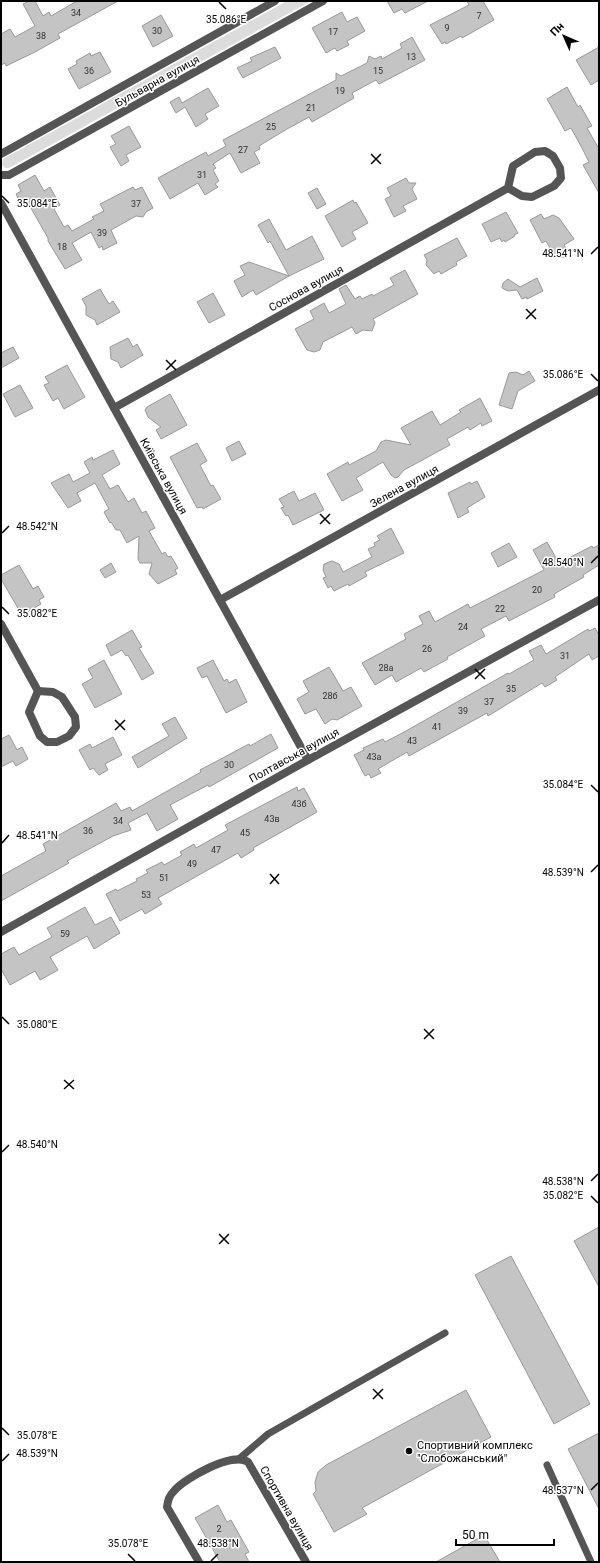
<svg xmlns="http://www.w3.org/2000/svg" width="600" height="1563" font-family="Roboto,sans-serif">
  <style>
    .green { fill: #dcdcdc }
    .building { fill: #c4c4c4; stroke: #999 }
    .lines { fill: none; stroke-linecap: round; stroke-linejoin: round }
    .service { stroke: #555; stroke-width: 7 }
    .minor { stroke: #555; stroke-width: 8 }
    .tertiary { stroke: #555; stroke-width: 8 }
    .ticks { fill: none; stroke: #000; stroke-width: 1.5 }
    .poi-dot { fill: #000; stroke: #fff; stroke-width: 1.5 }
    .labels { text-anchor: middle; stroke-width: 3; stroke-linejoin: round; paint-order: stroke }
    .number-label { font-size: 9px; fill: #313131 }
    .street-label { font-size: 11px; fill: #000; stroke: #fff }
    .poi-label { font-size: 11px; fill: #000; stroke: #fff; text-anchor: start }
    .ticks-label { font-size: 10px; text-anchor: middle; fill: #000; stroke: #fff; stroke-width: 3; stroke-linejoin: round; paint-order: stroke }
  </style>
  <rect width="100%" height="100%" fill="#fff"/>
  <!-- green -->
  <path class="green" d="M287,1h24l-302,167h-4l-3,-3 1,-6z"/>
  <!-- building -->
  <g class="building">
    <path d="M29,1h6l8,15 6,-4 2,4 26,-15h41l-60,33 2,4 -25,14 -29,14 -1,-3 -4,2v-31l9,-5 5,8 20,-11 -12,-22z"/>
    <path d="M387,1h41l-23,12 -3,-4 -8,4z"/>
    <path d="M467,1h16l11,19 -32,18 -1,-2 -15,8 -1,-2 -3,2 -12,-19 39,-20z"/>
    <path d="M342,12l5,10 10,-5 8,14 -18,10 2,4 -12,6 -2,-3 -9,5 -14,-25z"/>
    <path d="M161,15l12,21 -20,11 -11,-21z"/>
    <path d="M412,37l13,23 -46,24 -3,-4 -24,13 2,5 -42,24 -3,-5 -22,12 -28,17 1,3 -6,3 6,11 -19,10 -11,-20 -17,11 3,4 -3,2 6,11 -4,3 3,3 -13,8 -7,-12 -28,16 -12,-21 48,-26 2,4 18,-10 -3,-6 113,-60v-7l5,3 26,-13 2,-7 6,3 6,-3 1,3 20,-11 -2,-4z"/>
    <path d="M275,47l6,11 -38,20 -6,-10 15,-7 -2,-3z"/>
    <path d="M599,47v33l-8,5 -15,-25z"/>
    <path d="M100,52l11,20 -32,17 -11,-20 9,-5 -1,-3 14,-8 1,3z"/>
    <path d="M567,87l11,20 2,-2 12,21 -5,2 12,21v44l-16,-28 6,-3 -7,-14 -11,-20 -6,3 -18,-32z"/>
    <path d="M208,88l11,18 -14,8 3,5 -12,8 -11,-20 -9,6 -6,-11 9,-5 3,6z"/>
    <path d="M129,126l12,21 -15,8 3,6 -8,5 -11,-19 6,-3 -5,-8z"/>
    <path d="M35,175l9,16 6,-4 10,18 -6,4 10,18 4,-2 4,6 22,-12 -2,-2 12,-6 -4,-7 33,-17 2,3 7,-3 11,21 -7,4 -3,5 -7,-1 -25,14 6,13 -14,7 -1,-4 -3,2 -8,-16 -19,11 10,17 -17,9 -17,-28v-3l-20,-35 -6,3 -6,-12 5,-3 -3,-6z"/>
    <path d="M406,178l3,5h7l-4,6 5,10 -14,7 3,5 -12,6 -9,-18 6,-3 -4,-8z"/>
    <path d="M317,188l9,16 -9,5 -9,-16z"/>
    <path d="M353,200l1,3 2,-1 12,21 -16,9 4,7 -14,8 -17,-31z"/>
    <path d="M506,212l12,21 -4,2 1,1 -10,6 -1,-2 -2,2 -2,-4 -9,4 -9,-18z"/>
    <path d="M541,214l3,5 9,-4 6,3 15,21 -10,6 3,5 -3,7h-9l-9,-16 -4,2 -12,-23z"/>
    <path d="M269,219l17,31 26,-14 12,23 -35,17 -19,-35 -2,2 -10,-18z"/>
    <path d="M457,238l10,18 -11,6 1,3 -16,9 -2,-3 -5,3 -8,-9 1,-5 -3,-5z"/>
    <path d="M249,262l40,14 -33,19 -3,-5 -11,7 -8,-16 11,-6 -5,-9z"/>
    <path d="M405,270l13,24 -45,25 2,4 -3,8 -9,-1 -7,4 -4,-7 -29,15 -3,8 -6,2 -7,-2 -12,-21 19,-10 -4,-8 14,-8 5,10 17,-9 -7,-15 7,-4 9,14 5,-3 2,3 10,-5 1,2 21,-11 -4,-7z"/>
    <path d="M537,278l6,13 -16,8v-2l-5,2 -5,-9 -9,1 -6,-3 1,-5 5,-4 12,8z"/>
    <path d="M100,289l9,15 4,-3 7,11 -23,13 -2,-5 -9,-5v-9l-4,-7z"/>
    <path d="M213,293l12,22 -16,8 -12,-21z"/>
    <path d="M128,338l5,9 4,-3 6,11 -22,13 -3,-6 -7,-3 -1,-12z"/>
    <path d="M13,347l6,11 -18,10v-15z"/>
    <path d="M67,365l18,32 -21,12 -6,-11 -5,3 -9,-16 5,-2 -4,-6z"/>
    <path d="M529,371l6,10 -17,10 -6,18 -13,-4 10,-32 7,-1 7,3z"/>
    <path d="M20,385l13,23 -18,9 -12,-23z"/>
    <path d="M170,394l17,31 -26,14 -5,-9 5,-3 -13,-10 -3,-7 2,-3z"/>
    <path d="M480,398l12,23 -10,5 -1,-3 -11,7 -2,-3 -21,12 3,6 -46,25 -6,7 -3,1 -4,-3 -8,-13 -27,16 7,12 -21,11 -15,-27 21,-12 1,3 27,-14 5,-9 5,-2 25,5 -10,-17 31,-17 8,14 21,-13 -2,-2z"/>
    <path d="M239,441l7,13 -14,7 -6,-13z"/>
    <path d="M197,443l10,18 -7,4 11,21 2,-1 8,14 -18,10 -1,-2 -5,1 -27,-51z"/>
    <path d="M113,450l7,14 -18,11 8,14 8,-4 10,17 6,-4 8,15 4,-2 9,17 -6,3 13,23 3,-2 3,5 3,-1 7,12 -3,2 2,4 -19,10 -9,-10 3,-11h-12l-2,-4 1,-23 -12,7 -7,-13h-4l-5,-8 -1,1 -6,-11 5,-3 -14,-26 -18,10 4,8 -13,7 -17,-25 18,-9 4,8 17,-9 -6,-11 8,-5 1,3z"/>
    <path d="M477,481l8,16 -18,11 2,4 -11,6 -10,-25 22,-11 1,2z"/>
    <path d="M294,491l5,10 16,-8 9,17 -31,15 -5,-10 -2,1 -5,-8 3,-1 -5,-8z"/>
    <path d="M391,528l13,25 -39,19 2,4 -18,10 -1,-2 -14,7 -3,-5 -3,2 -5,-10 3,-1 -3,-7 1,-6 8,-3 7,3 4,8 29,-15 -4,-8 7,-3 -1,-3 6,-3 -3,-4z"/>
    <path d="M547,542l12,21 33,-17 1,2 6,-3v20l-16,10 1,2 -30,17 1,3 -46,24 -3,-5 -25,13 4,7 -38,21 1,2 -24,13 -3,-4 -25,14 -4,-7 -17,10 -13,-22 44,-24 -2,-5 19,-10 -4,-8 10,-5 6,11 33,-18 2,4 74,-38 -11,-20z"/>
    <path d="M509,543l8,14 -19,10 -7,-14z"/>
    <path d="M111,563l5,9 -11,6 -5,-8z"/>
    <path d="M19,565l14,24 5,-3 6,11 -5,3 2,4 -19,11 -21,-36v-4z"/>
    <path d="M595,628l4,7v21l-7,4 -3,-6 -34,23 2,3 -12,7 -3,-4 -54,33 -1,-3 -78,43 -2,-4 -29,17 3,4 -10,5 -2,-4 -4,2 -11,-21 10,-5 -1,-2 20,-9 2,3 21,-11 102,-58 1,1 25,-14 -5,-9 12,-6 5,9 42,-25 1,2z"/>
    <path d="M132,630l10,17 -3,1 15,25 -12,7 -14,-25 -2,1 -4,-6 -11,6 -5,-11z"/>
    <path d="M104,660l18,34 -27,14 -13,-24 11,-6 -5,-9z"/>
    <path d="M213,660l11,21 3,-2 2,4 7,-4 11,23 -21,11 -19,-37 -5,2 -5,-10z"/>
    <path d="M329,667l14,24 8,-4 11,19 -25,14 -5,-1 -7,5 -9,-15 -11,5 -8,-15 12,-7 -6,-11z"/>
    <path d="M175,717l12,21 -49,30 -6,-11 37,-21 -7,-12z"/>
    <path d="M271,734l7,14 -69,39 -1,-2 -38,20 8,14 -21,12 -10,-18 -19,10 3,7 -18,6 -46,25 2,2 -68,38v-25l45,-25 -3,-7 73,-41 5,8 9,-4 2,4 69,-39 -1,-2 49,-26 1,2z"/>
    <path d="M9,735l8,15 5,-3 6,12 -12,7 -3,-5 -12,6v-28z"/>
    <path d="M113,737l9,18 -17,9 3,6 -9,5 -6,-7 -3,2 -11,-20 11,-6 2,4z"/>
    <path d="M297,787l1,4 6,-3 13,24 -64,36 1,2 -13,8 -3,-5 -80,45 4,6 -17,10 -3,-5 -22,12 -14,-27 10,-5 1,2 20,-10 -1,-2 12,-6 -2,-3 16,-8 2,3 18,-10 -2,-3 14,-8 2,4 32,-18 -3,-5z"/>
    <path d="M85,907l10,18 16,-8 9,16 -26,16 -7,-13 -37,21 8,13 -18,10 -5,-9 -25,14 -9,-16v-15l13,-7 5,8 33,-18 -5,-9z"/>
    <path d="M599,1227v60l-25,-46z"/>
    <path d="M511,1256l79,148 -36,20 -79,-149z"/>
    <path d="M466,1390l25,47 -129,71 5,6 -33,18 -21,-38 3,-3 -1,-9 3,-10 8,-7z"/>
    <path d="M599,1433v76l-31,-60z"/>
    <path d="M218,1505l9,17 4,-2 18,32 -4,2 4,8h-29l-25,-44z"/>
    <path d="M484,1535l16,27h-64z"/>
  </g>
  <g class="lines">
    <!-- service -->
    <g class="service">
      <path d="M240,1458l28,-24 177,-101"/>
      <path d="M547,1465l44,97"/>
    </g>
    <!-- minor -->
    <g class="minor">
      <path d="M1,203l307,557"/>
      <path d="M114,408l394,-220 14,8 10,1 22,-11 7,-8 -1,-10 -7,-12 -8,-5 -10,1 -22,14 -5,22"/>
      <path d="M220,600l379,-210"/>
      <path d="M1,624l37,67"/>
      <path d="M38,691l15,1 9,5 13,20 1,10 -7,9 -12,6h-10l-7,-6 -11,-24z"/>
      <path d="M1,932l307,-172 291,-160"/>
      <path d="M199,1562l-32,-55c1,-7 2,-11 7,-16 11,-13 59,-40 74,-29l58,100"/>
    </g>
    <!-- tertiary -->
    <g class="tertiary">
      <path d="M1,154l274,-153"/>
      <path d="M1,175h8l314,-174"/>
    </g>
  </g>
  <!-- ticks -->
  <path class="ticks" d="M219,2l7,7M371,154l10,10M371,164l10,-10M2,196l7,7M591,254l7,-7M526,309l10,10M526,319l10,-10M166,360l10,10M166,370l10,-10M591,374l7,7M320,514l10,10M320,524l10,-10M2,533l7,-7M591,563l7,-7M2,607l7,7M475,669l10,10M475,679l10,-10M115,720l10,10M115,730l10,-10M591,785l7,7M2,843l7,-8M591,872l7,-7M270,874l9,10M270,884l9,-10M2,1017l7,7M424,1029l10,10M424,1039l10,-10M64,1080l10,9M64,1089l10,-9M2,1152l7,-7M591,1181l7,-7M591,1196l7,7M219,1234l10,10M219,1244l10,-10M373,1389l10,10M373,1399l10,-10M2,1428l7,7M2,1461l7,-7M591,1490l7,-7M128,1554l7,7M211,1561l7,-7"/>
  <!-- markers -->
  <circle class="poi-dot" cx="409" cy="1451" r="4"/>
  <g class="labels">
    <!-- number labels -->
    <g class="number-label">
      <text x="76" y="16">34</text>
      <text x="479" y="19">7</text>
      <text x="447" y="31">9</text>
      <text x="157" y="34">30</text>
      <text x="333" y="35">17</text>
      <text x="41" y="39">38</text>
      <text x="411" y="60">13</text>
      <text x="89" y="74">36</text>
      <text x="378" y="74">15</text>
      <text x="340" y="94">19</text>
      <text x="311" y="111">21</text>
      <text x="271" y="130">25</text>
      <text x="243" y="153">27</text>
      <text x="202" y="178">31</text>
      <text x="136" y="207">37</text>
      <text x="102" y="236">39</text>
      <text x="62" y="250">18</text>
      <text x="537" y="593">20</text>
      <text x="500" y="612">22</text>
      <text x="463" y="630">24</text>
      <text x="427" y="652">26</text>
      <text x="565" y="659">31</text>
      <text x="386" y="671">28а</text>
      <text x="511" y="692">35</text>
      <text x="330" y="699">28б</text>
      <text x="489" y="705">37</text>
      <text x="463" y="714">39</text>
      <text x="437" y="730">41</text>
      <text x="412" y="744">43</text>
      <text x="374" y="760">43а</text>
      <text x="229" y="768">30</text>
      <text x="299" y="807">43б</text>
      <text x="272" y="822">43в</text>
      <text x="118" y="824">34</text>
      <text x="88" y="834">36</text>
      <text x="245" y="836">45</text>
      <text x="216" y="853">47</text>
      <text x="192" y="867">49</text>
      <text x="164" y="881">51</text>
      <text x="146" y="898">53</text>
      <text x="65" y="937">59</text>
      <text x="219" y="1532">2</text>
    </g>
    <!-- street labels -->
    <g class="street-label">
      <text transform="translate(157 81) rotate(-29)" y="4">Бульварна вулиця</text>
      <text transform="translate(306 288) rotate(-29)" y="4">Соснова вулиця</text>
      <text transform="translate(164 476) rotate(61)" y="4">Київська вулиця</text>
      <text transform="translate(404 486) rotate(-29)" y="4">Зелена вулиця</text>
      <text transform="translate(294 755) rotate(-29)" y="4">Полтавська вулиця</text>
      <text transform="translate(287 1508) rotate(60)" y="4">Спортивна вулиця</text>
    </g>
    <!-- poi labels -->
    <g class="poi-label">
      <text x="417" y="1449">Спортивний комплекс<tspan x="417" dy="13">"Слобожанський"</tspan></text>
    </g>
  </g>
  <g class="ticks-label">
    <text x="226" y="23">35.086°E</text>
    <text x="37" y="207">35.084°E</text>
    <text x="563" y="257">48.541°N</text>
    <text x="563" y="378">35.086°E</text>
    <text x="37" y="530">48.542°N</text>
    <text x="563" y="566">48.540°N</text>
    <text x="37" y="617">35.082°E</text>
    <text x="563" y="788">35.084°E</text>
    <text x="37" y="839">48.541°N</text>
    <text x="563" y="876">48.539°N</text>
    <text x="37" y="1028">35.080°E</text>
    <text x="37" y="1148">48.540°N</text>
    <text x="563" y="1185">48.538°N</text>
    <text x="563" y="1199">35.082°E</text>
    <text x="37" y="1439">35.078°E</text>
    <text x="37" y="1457">48.539°N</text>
    <text x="563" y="1494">48.537°N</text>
    <text x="128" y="1547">35.078°E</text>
    <text x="218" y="1547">48.538°N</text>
  </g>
  <!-- border -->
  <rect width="600" height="1563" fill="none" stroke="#000000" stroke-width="4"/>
  <!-- north arrow -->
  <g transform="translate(564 36) rotate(315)" stroke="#ffffff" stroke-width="3" paint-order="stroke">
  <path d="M0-3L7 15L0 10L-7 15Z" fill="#000000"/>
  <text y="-6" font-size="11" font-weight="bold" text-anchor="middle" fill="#000000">Пн</text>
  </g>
  <!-- scale -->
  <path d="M456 1539v6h98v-6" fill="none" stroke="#000000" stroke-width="2"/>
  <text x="462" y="1539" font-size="12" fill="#000000" stroke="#ffffff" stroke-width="3" paint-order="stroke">50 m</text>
</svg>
